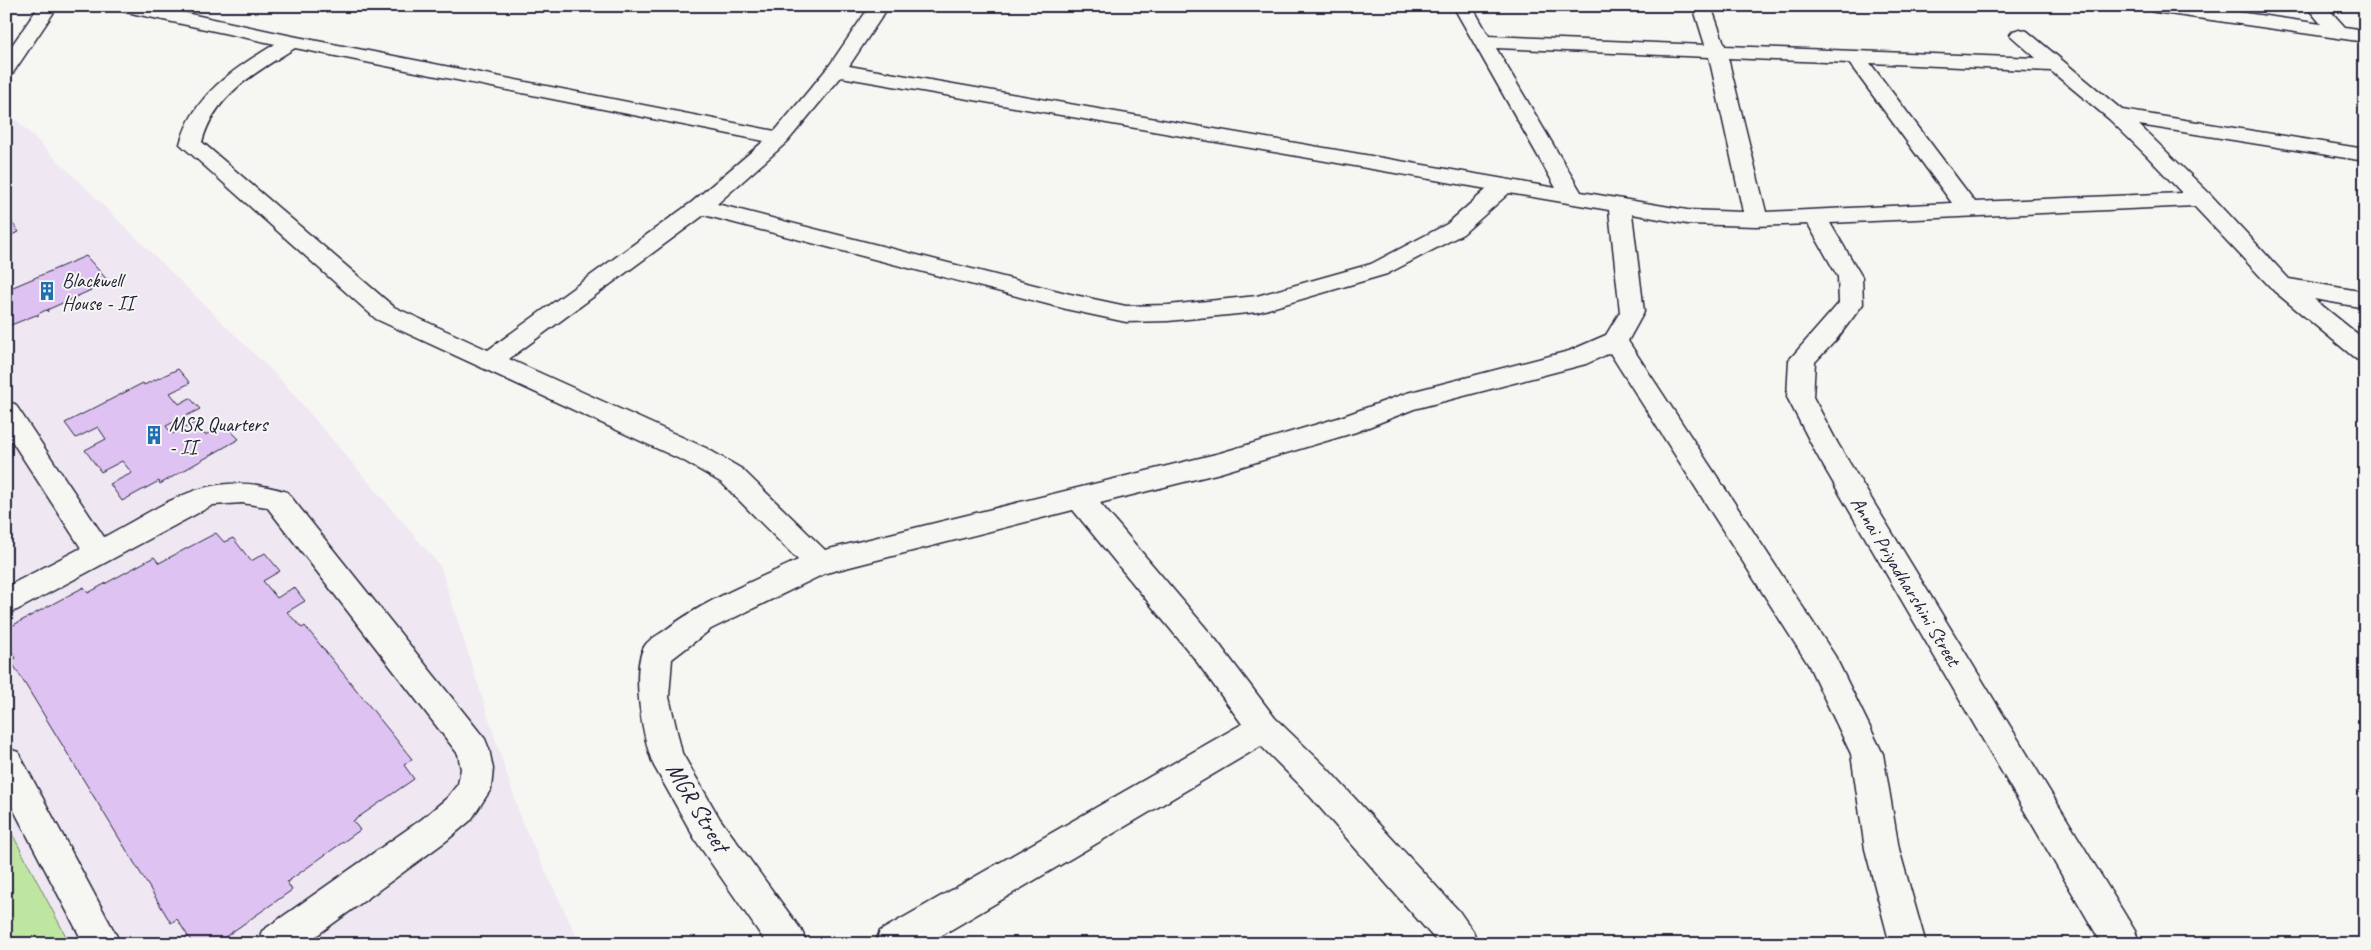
<svg xmlns="http://www.w3.org/2000/svg" width="2371" height="950" font-family="Caveat,sans-serif">
  <style>
    .built { fill: #efe7f2 }
    .green { fill: #bee6a1; stroke: #70846e }
    .building { fill: #dec3f2; stroke: #22223b }
    .lines { fill: none; stroke-linecap: round; stroke-linejoin: round }
    .minor-casing { stroke: #22223b; stroke-width: 3 }
    .minor { fill: #f6f6f2; fill-rule: evenodd }
    .labels { text-anchor: middle; stroke-width: 4; stroke-linejoin: round; paint-order: stroke }
    .poi-label { font-size: 20px; fill: #22223b; stroke: #f6f6f2; text-anchor: start }
    .street-label { font-size: 20px; fill: #22223b; stroke: #f6f6f2 }
    .near-street-label { font-size: 24px; fill: #22223b; stroke: #f6f6f2 }
  </style>
  <rect width="100%" height="100%" fill="#f6f6f2"/>
  <filter id="ink" filterUnits="userSpaceOnUse"><feTurbulence type="fractalNoise" baseFrequency=".02" numOctaves="2"/><feDisplacementMap in="SourceGraphic" scale="10" xChannelSelector="R" yChannelSelector="G"/><feConvolveMatrix kernelMatrix="1 2 1 2 8 2 1 2 1" color-interpolation-filters="sRGB"/></filter>
  <g filter="url(#ink)">
    <!-- built -->
    <path class="built" d="M6,110l277,272 157,184 82,256 58,122h-574z"/>
    <!-- green -->
    <path class="green" d="M6,822l64,122h-64z"/>
    <!-- building -->
    <g class="building">
      <path d="M6,215l13,17 -13,5z"/>
      <path d="M86,256l23,26 -6,3 2,2 -3,-2 -55,25 1,2 -2,-2 -8,4v2l-2,-1 -30,12v-37z"/>
      <path d="M178,369l12,14 -20,10 9,11 11,-6 10,11 -34,17 6,8 22,-11 11,12 20,-10 14,14 -79,45 -1,-3 -37,20 -12,-17 22,-11 -10,-12 -21,11 -16,-22 21,-11 -8,-12 -22,11 -11,-15 78,-40 1,2z"/>
      <path d="M216,533l8,9 9,-4 18,23 14,-8 15,18 -17,10 14,17 17,-11 11,14 -18,11 15,16 3,-2 107,133 -8,6 10,14 -61,42 7,9 -73,52 5,8 -77,54h-22l-16,-25 -6,4 -160,-262 5,-3 -10,-15v-14l78,-42 4,6 66,-36 5,6z"/>
    </g>
    <g class="lines">
      <!-- minor casing -->
      <g class="minor-casing">
        <g id="minor">
          <path d="M39,6h19l-45,67 -7,2v-21z"/>
          <path d="M117,6h36l139,30 483,95 54,-65 41,-60h19l-40,60 707,122 -103,-182h19l17,30 216,9 -12,-39h18l14,40 311,12 -26,-23 3,-4 7,-2 7,2 95,79 243,39v12l-226,-36 71,69 79,85 76,13v16l-51,-9 51,41v22l-9,-3 -82,-68 -80,-85 -364,17 32,54 1,27 -27,36 -21,22 -2,35 25,47 297,487 5,13h-38l-285,-489 -30,-58 2,-37 50,-57 -1,-26 -30,-53 -52,2 -69,-2 -55,-10 12,98 -16,29 207,315 48,98 16,95 27,95h-36l-25,-95 -14,-95 -43,-90 -198,-311 -24,11 -172,45 -58,23 -136,41 -120,30 116,137 59,78 50,48 134,145 14,20 5,13h-39l-138,-158 -40,-40 -334,198h-52l5,-13 362,-207 -48,-66 -121,-148 -247,63 -115,56 -39,30 -3,38 13,56 38,66 82,112 5,13h-40l-71,-103 -42,-75c-11,-24 -25,-100 -8,-122 4,-5 12,-9 18,-13 40,-31 88,-49 134,-71l-76,-77 -36,-21 -310,-143 -196,-175c14,-50 53,-74 95,-100l-149,-32 -7,-2zM295,48l469,93 -72,61 -204,148 -94,-43 -192,-165c13,-48 53,-69 93,-94zM1496,48l213,9 34,155 -56,-2 -106,-18zM1728,58l121,5 103,140 -186,9zM1870,63l181,8 58,48 38,37 35,37 -207,9zM841,77l646,112 -40,35 -76,40 -114,32 -89,9 -42,1 -56,-12 -353,-90 70,-62zM1509,193l100,17 11,102 -14,23 -37,16 -162,42 -69,25 -118,35 -395,97 -83,-81 -36,-21 -197,-89 195,-144 366,95 56,12 42,-1 90,-9 129,-38 76,-40z"/>
          <path d="M2146,6h50l125,18 -15,-18h20l19,21 20,3v12l-210,-30 -7,-2z"/>
          <path d="M6,402l9,2 89,133c66,-35 105,-70 183,-45l198,247 4,10 4,20 -2,20 -20,31 -25,21 -141,103h-48l5,-13 160,-112 25,-21 11,-14 3,-15 -3,-15 -191,-247 -25,-4 -29,2 -196,105 -11,3v-26l75,-39 -75,-116z"/>
          <path d="M6,748l12,4 103,192h-37l-78,-149z"/>
        </g>
      </g>
      <!-- minor -->
      <use href="#minor" class="minor"/>
    </g>
  </g>
  <!-- icons -->
  <defs>
    <g id="building-bare" transform="scale(1.5)"><path d="M-4-6H4V6H1V3H-1V6H-4ZM-2.5-4.3h1.7v1.8h-1.7ZM.8-4.3h1.7v1.8H.8ZM-2.5-1h1.7V.8h-1.7ZM.8-1h1.7V.8H.8Z" fill="#1f6fb2" stroke="#f6f6f2" stroke-width="2.5" paint-order="stroke"/></g>
  </defs>
  <g fill-rule="evenodd">
    <use href="#building-bare" x="47" y="291"/>
    <use href="#building-bare" x="154" y="435"/>
  </g>
  <g class="labels">
    <!-- poi labels -->
    <g class="poi-label">
      <text x="62" y="287">Blackwell<tspan x="62" dy="23">House - II</tspan></text>
      <text x="169" y="431">MSR Quarters<tspan x="169" dy="23">- II</tspan></text>
    </g>
    <!-- street labels -->
    <g class="street-label">
      <text transform="translate(1906 581) rotate(59)" y="7">Annai Priyadharshini Street</text>
    </g>
    <!-- near-street labels -->
    <g class="near-street-label">
      <text transform="translate(698 807) rotate(59)" y="8">MGR Street</text>
    </g>
  </g>
  <!-- margin -->
  <rect width="2371" height="950" fill="none" stroke="#f6f6f2" stroke-width="25"/>
  <rect x="12" y="12" width="2346" height="925" fill="none" stroke="#22223b" stroke-width="2" filter="url(#ink)"/>
</svg>
